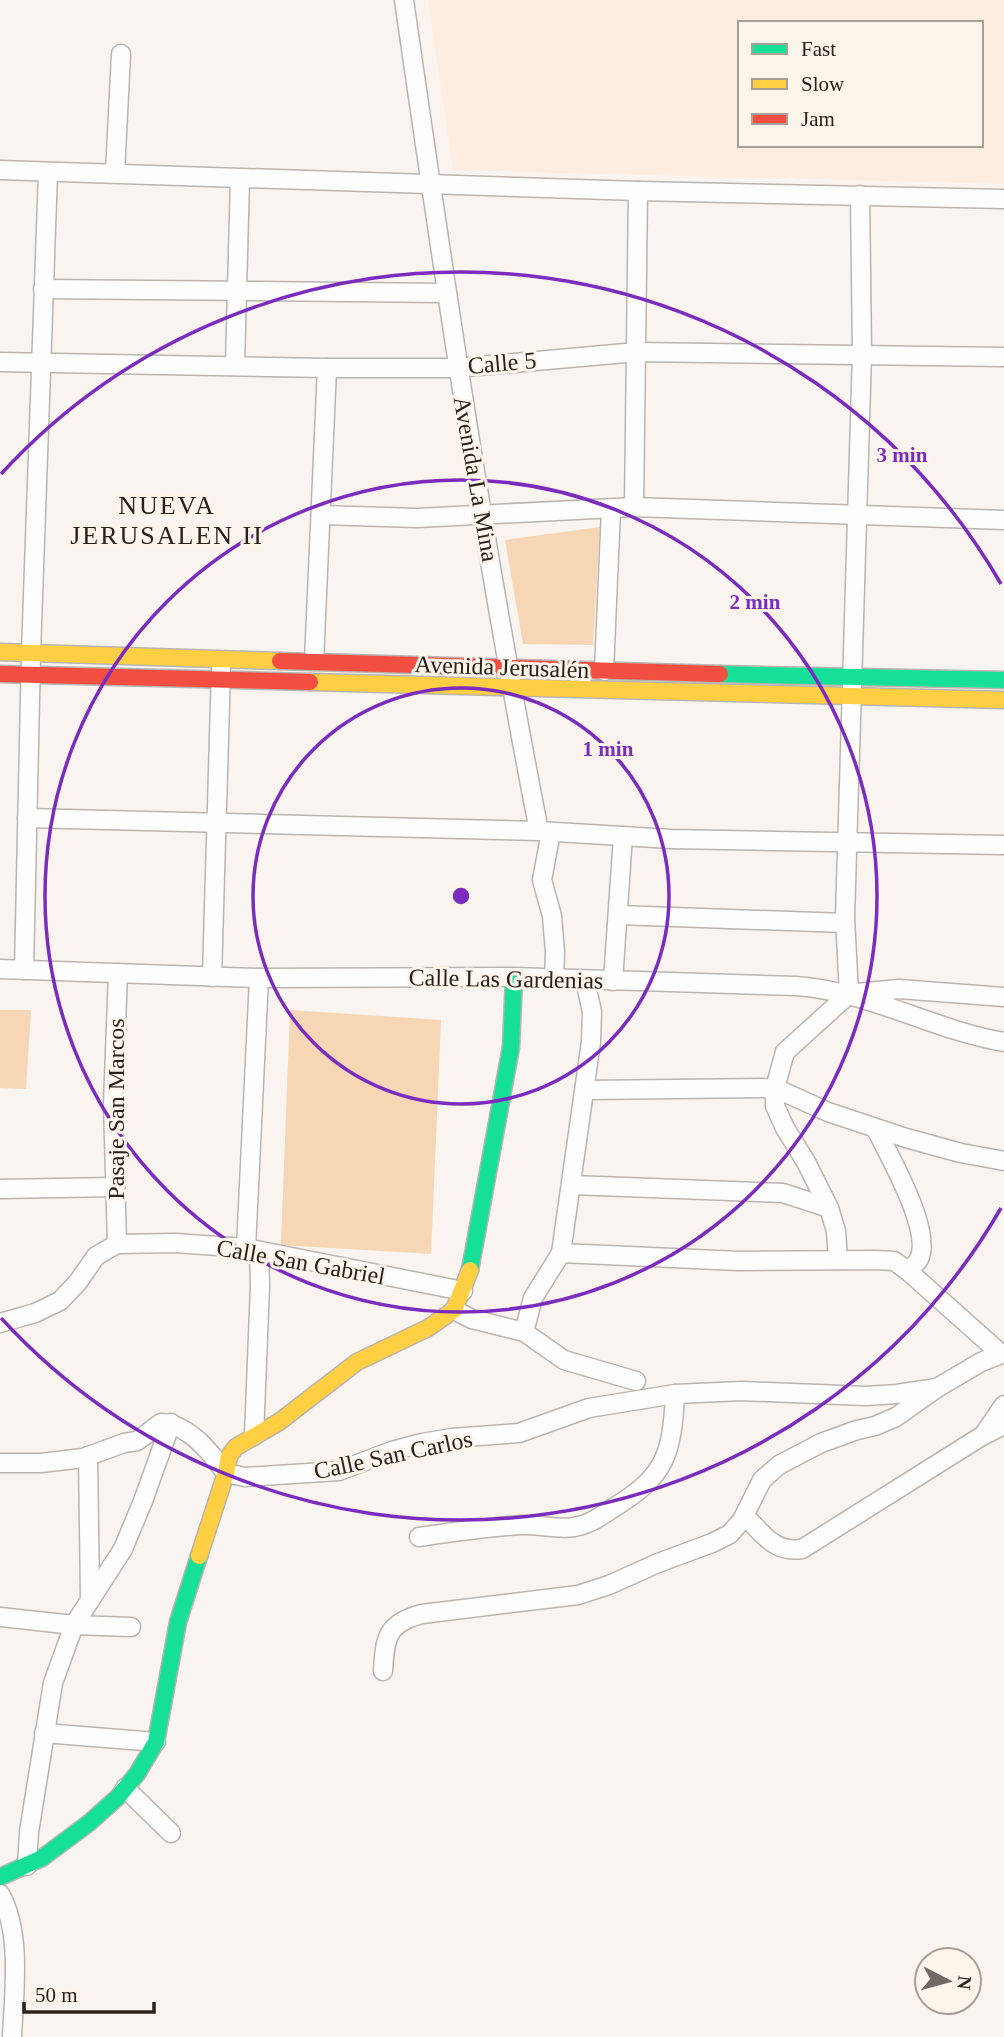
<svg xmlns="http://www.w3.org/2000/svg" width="1004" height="2037" font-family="'Times New Roman',serif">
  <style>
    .built { fill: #fcede0; fill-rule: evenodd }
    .green { fill: #f6d6b5 }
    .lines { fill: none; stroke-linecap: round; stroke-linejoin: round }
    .street-casing { stroke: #bab4af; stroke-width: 21 }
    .fast-casing { stroke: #bab4af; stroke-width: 19 }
    .slow-casing { stroke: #bab4af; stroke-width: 19 }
    .jam-casing { stroke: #bab4af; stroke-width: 19 }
    .street { stroke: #fefdfd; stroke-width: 18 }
    .fast { stroke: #16e098; stroke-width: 16 }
    .slow { stroke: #ffcf43; stroke-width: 16 }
    .jam { stroke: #f24e42; stroke-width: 16 }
    .ring { fill: none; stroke: #7b2cbf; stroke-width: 3.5 }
    .labels { text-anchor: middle; stroke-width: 6; stroke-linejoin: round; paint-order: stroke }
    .street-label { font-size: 24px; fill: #29211a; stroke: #fdf4ec }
    .neighbourhood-label { font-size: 26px; letter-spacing: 2px; fill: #29211a; stroke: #fdf4ec }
    .centre { fill: #7b2cbf; stroke: #fdf4ec; stroke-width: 3.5 }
    .ring-label { font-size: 21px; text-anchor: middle; font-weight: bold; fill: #7b2cbf; stroke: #fdf4ec; stroke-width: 6; stroke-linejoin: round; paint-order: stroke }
  </style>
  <rect width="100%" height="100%" fill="#f9f4f0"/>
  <!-- built -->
  <path class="built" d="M428,0h576v184l-551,-14zM740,23h241v122h-241z"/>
  <!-- green -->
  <g class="green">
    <path d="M600,527l-7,118 -70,-1 -18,-104z"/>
    <path d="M0,1010h31l-5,79 -26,-1z"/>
    <path d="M290,1010l151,10 -10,234 -150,-9z"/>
  </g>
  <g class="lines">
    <!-- street casing -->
    <g class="street-casing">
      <g id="street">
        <path d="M404,0c40,278 81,556 135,831"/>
        <path d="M0,170l638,21 366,8"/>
        <path d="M115,173l6,-119"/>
        <path d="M43,289l403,4"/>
        <path d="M0,362l327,6h130l180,-16 367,5"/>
        <path d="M235,365l5,-186"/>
        <path d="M634,507l4,-316"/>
        <path d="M321,515l96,3 217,-11 370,13"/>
        <path d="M314,661l13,-293"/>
        <path d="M604,671l7,-162"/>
        <path d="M27,818l512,13 132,8 333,6"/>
        <path d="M551,832l-9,48 10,36 3,36 -1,27"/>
        <path d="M618,915l227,8"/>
        <path d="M0,969l259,9 255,-1 282,9c73,5 137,44 208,56"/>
        <path d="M24,970l7,-317 17,-481"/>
        <path d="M212,977l9,-308"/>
        <path d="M613,981l10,-145"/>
        <path d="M857,993l42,-4 105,8"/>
        <path d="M586,1090l189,-2 53,24 78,26 55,15 43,8"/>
        <path d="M876,1129c13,27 57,102 43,130 -2,4 -8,9 -11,12"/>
        <path d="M572,1185l211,8 46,15"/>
        <path d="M0,1189l115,-2"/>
        <path d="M117,1244l-4,-140 5,-131"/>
        <path d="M246,1248l13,-270"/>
        <path d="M561,1253l178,8 136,-1 19,1 14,10 92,82"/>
        <path d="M838,1260l-2,-29 -7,-23 -23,-46 -21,-34 -10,-22v-18l10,-36 64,-58 -4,-76 17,-565 -2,-158"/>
        <path d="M454,1310l18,9 52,13 40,28 72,21"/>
        <path d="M0,1323l35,-10 25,-12 18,-19 18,-26 21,-12 58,-1 71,5 217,43"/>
        <path d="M524,1332l9,-34 28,-45 30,-211 1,-30 -7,-32"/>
        <path d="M984,1434l20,-29"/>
        <path d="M254,1436l6,-150 -1,-35"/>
        <path d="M88,1456l2,140"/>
        <path d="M0,1463h41l42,-5 41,-15 13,-2 24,-18c28,1 50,30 65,50l19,4 94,-6 53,-20 30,-8 30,-5 67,-5 70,-25 86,-14 67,-3 124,5 31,-2 40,-6"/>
        <path d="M745,1516c18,18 29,37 57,33l180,-113 22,-11"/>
        <path d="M419,1537c34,-5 68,-10 102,-12 18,-1 36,5 53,2 15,-2 27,-11 39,-19 53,-32 59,-54 62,-114"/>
        <path d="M0,1617l74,8 57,2"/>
        <path d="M383,1671c2,-34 4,-48 39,-57l156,-19 31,-10 49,-22 54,-20 18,-9 12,-14 20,-40 17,-15 42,-22 36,-13 18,-4 21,-9 41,-29 44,-26 23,-9"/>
        <path d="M44,1733l112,9"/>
        <path d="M125,1788l46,45"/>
        <path d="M27,1866l2,-34 24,-149 21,-58 49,-76 20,-48 28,-78"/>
        <path d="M0,1894c22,38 14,99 12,143"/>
      </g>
    </g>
    <!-- fast casing -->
    <g class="fast-casing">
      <g id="fast">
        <path d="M720,674l284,6"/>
        <path d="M470,1270l41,-223 3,-70"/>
        <path d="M0,1877l42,-19 47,-35 29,-26 19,-23 19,-32 22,-120 21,-66"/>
      </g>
    </g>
    <!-- slow casing -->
    <g class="slow-casing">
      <g id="slow">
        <path d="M0,652l280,9"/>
        <path d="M310,682l694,18"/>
        <path d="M199,1556l27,-83 3,-17 7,-9 43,-25 78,-60 71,-34 26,-18 16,-40"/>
      </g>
    </g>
    <!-- jam casing -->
    <g class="jam-casing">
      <g id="jam">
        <path d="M280,661l440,13"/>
        <path d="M0,674l310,8"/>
      </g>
    </g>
    <!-- street -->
    <use href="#street" class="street"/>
    <!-- fast -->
    <use href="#fast" class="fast"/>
    <!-- slow -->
    <use href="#slow" class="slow"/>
    <!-- jam -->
    <use href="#jam" class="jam"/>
  </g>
  <!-- distance rings -->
  <g class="ring">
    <circle cx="461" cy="896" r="208"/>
    <circle cx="461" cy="896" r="416"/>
    <path d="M1001 1208A624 624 0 0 1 1 1318M1 474A624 624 0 0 1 1001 584"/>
  </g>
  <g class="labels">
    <!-- street labels -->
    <g class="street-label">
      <text transform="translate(502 363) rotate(-5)" y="8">Calle 5</text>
      <text transform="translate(476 479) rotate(80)" y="8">Avenida La Mina</text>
      <text transform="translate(502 667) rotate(2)" y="8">Avenida Jerusalén</text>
      <text transform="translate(506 979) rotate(1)" y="8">Calle Las Gardenias</text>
      <text transform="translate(116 1109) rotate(-90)" y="8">Pasaje San Marcos</text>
      <text transform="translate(301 1262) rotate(10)" y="8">Calle San Gabriel</text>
      <text transform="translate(393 1455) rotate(-12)" y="8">Calle San Carlos</text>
    </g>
    <!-- neighbourhood labels -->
    <g class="neighbourhood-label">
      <text x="167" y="514">NUEVA<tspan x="167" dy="30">JERUSALEN II</tspan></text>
    </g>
  </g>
  <circle cx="461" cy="896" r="10" class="centre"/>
  <g class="ring-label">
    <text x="902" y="462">3 min</text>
    <text x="755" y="609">2 min</text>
    <text x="608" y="756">1 min</text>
  </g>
  <!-- legend -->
  <rect x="738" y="21" width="245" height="126" fill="#fdf4ec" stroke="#a8a098" stroke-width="2"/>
  <rect x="752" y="44" width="35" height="10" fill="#16e098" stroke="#a8a098" stroke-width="2"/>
  <text x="801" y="56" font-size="21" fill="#29211a">Fast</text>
  <rect x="752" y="79" width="35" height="10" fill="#ffcf43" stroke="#a8a098" stroke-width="2"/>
  <text x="801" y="91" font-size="21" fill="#29211a">Slow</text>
  <rect x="752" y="114" width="35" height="10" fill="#f24e42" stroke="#a8a098" stroke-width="2"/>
  <text x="801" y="126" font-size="21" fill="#29211a">Jam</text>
  <!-- north arrow -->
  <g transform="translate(948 1981) rotate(96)"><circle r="33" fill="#fdf4ec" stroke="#a8a098" stroke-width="2"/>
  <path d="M0-5L12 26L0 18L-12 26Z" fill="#726b65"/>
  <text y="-10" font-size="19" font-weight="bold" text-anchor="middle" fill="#29211a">N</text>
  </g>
  <!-- scale -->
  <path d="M24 2002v10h130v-10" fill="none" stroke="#29211a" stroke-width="3.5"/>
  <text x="35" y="2002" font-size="21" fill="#29211a" stroke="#fdf4ec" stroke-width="5" paint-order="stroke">50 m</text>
</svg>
